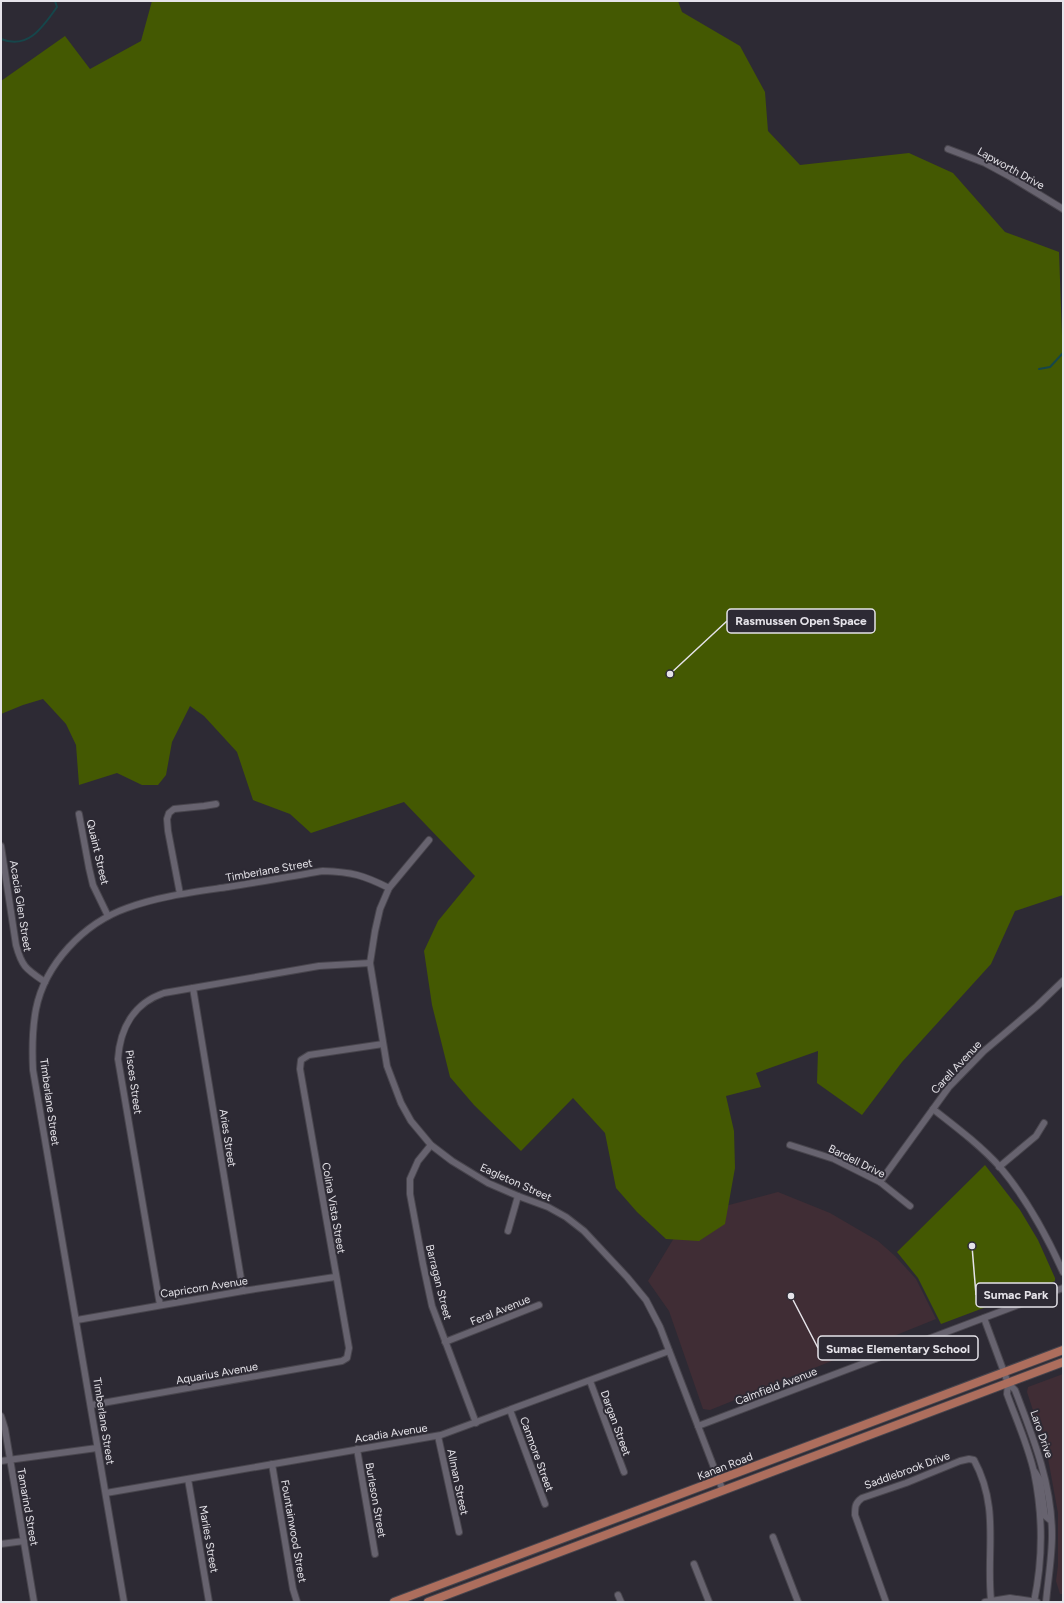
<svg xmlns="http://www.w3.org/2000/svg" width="1064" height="1603" font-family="Figtree,sans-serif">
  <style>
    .education { fill: #402d35 }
    .green { fill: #445902 }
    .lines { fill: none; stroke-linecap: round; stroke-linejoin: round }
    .stream { stroke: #16464b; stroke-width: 2 }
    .minor-casing { stroke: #48454d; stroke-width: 8 }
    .major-casing { stroke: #48454d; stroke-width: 10 }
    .minor { stroke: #67636f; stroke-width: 6 }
    .major { stroke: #ad6e5d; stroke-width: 8 }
    .labels { text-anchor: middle; stroke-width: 4; stroke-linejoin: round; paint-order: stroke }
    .street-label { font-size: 11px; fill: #e5e3e9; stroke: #2d2a34 }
    .leader { fill: none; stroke: #e5e3e9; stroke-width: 1.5 }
    .callout-dot { fill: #e5e3e9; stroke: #2d2a34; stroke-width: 1.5 }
    .callout { fill: #2d2a34; stroke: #e5e3e9; stroke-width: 1.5 }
    .callout-label { font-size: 12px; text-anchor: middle; font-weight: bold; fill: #e5e3e9 }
  </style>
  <rect width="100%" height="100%" fill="#2d2a34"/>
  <!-- education -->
  <g class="education">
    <path d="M778,1192l52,21 48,28 17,15 21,23 20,40 -226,91 -7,-1 -34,-98 -21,-30 26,-43 7,-18 48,-15z"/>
    <path d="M1063,1374v220h-3l-4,-13 2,-15v-53l-11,-60 -20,-61 1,-5z"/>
  </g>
  <!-- green -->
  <g class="green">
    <path d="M152,1h526l4,11 58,34 25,46 3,39 32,34 109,-12 44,20 52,59 54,20 4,111v532l-48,16 -24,53 -89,98 -40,53 -45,-32 1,-32 -62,22 5,14 -35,9 8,35 1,37 -10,56 -26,17 -33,-2 -29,-27 -21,-24 -11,-55 -32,-35 -52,53 -47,-46 -24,-28 -18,-72 -8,-54 14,-30 37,-45 -71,-74 -93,31 -21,-19 -37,-14 -16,-48 -33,-36 -14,-10 -18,36 -6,33 -8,10h-16l-25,-12 -38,12 -3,-40 -10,-21 -23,-25 -20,6 -22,9v-633l64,-45 25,33 51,-28z"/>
    <path d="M985,1165l35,45 18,30 17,38v3l-114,43 -23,-46 -21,-26z"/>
  </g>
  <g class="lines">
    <!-- stream -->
    <g class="stream">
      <path d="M1,39c27,11 42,-12 56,-32l-2,-6"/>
      <path d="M1039,369l11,-2 13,-14"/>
    </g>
    <!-- minor casing -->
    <g class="minor-casing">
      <g id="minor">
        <path d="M948,149l37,14 24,13 54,33"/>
        <path d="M79,814l10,54 4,17 15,31"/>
        <path d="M429,840l-40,48 -9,21 -5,22 -5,32 17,103 14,37 10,18 20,24 21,16 36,22 30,13 30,11 18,10 18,14 43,46 19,23 14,27 63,164"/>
        <path d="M1,846l15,99c6,22 10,24 29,37"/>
        <path d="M180,894l-12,-63 -1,-12 2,-6 5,-4 30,-3 12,-2"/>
        <path d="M193,988l50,303"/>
        <path d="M933,1109c23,18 47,36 67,58 27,32 46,67 63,105"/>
        <path d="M431,1145l-13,16 -8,18v15l13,70 9,42 44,117"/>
        <path d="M790,1145l44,14 46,23 30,24"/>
        <path d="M999,1167l37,-31 8,-13"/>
        <path d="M880,1182l69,-95 35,-36 53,-45 26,-25"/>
        <path d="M508,1231l10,-35"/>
        <path d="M160,1305l-42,-246c2,-31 16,-56 46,-66l155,-27 51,-3"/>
        <path d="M984,1318l24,65 -1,11c9,25 21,51 27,78 9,43 9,87 0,130"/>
        <path d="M77,1320l166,-29 92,-14"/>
        <path d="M445,1342l94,-37"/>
        <path d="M590,1381l34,91"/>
        <path d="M1008,1383l7,7c18,47 37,94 37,145 0,22 -4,45 -6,67"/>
        <path d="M91,1405l251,-44 5,-3 2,-10 -49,-279 1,-9 8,-5 74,-11"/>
        <path d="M510,1410l35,94"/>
        <path d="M1,1416l4,13 29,173"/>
        <path d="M698,1426l365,-138"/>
        <path d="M438,1436l21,96"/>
        <path d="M357,1449l18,105"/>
        <path d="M1,1461l96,-13"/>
        <path d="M272,1464l21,125 4,13"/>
        <path d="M1035,1472l5,8 5,36 5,4"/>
        <path d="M188,1479l21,123"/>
        <path d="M106,1493l335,-58 228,-84"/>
        <path d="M773,1537l25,65"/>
        <path d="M1,1544l23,-3"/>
        <path d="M694,1564l15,38"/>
        <path d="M618,1595l3,7"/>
        <path d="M124,1602l-91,-532c-1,-21 -1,-40 3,-61 9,-45 48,-86 91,-101 33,-12 67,-16 101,-21 32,-5 64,-11 95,-16 29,1 40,4 66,17"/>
        <path d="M886,1602l-31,-87c0,-8 0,-12 7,-17l44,-15 54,-22 9,-2 5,1c26,48 12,91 17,140"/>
        <path d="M985,1602l25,-4 27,4"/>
      </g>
    </g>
    <!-- major casing -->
    <g class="major-casing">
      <g id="major">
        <path d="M394,1602l669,-252"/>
        <path d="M428,1602l635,-240"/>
      </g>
    </g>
    <!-- minor -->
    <use href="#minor" class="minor"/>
    <!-- major -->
    <use href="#major" class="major"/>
  </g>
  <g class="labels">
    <!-- street labels -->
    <g class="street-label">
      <text transform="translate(1011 168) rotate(29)" y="4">Lapworth Drive</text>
      <text transform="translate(98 852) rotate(77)" y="4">Quaint Street</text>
      <text transform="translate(269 870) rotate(-10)" y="4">Timberlane Street</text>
      <text transform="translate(21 906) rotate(81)" y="4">Acacia Glen Street</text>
      <text transform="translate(956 1067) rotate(-47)" y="4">Carell Avenue</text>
      <text transform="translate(134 1082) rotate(82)" y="4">Pisces Street</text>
      <text transform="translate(50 1102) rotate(82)" y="4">Timberlane Street</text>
      <text transform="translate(228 1138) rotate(81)" y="4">Aries Street</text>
      <text transform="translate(857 1161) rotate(26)" y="4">Bardell Drive</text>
      <text transform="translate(516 1182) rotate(24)" y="4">Eagleton Street</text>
      <text transform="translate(334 1208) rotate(80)" y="4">Colina Vista Street</text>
      <text transform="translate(439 1282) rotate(76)" y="4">Barragan Street</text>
      <text transform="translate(204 1287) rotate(-9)" y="4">Capricorn Avenue</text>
      <text transform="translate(500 1310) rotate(-22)" y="4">Feral Avenue</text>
      <text transform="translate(217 1373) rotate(-10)" y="4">Aquarius Avenue</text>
      <text transform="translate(776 1386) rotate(-21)" y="4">Calmfield Avenue</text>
      <text transform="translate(104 1421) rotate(81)" y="4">Timberlane Street</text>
      <text transform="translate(616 1423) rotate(70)" y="4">Dargan Street</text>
      <text transform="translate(391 1433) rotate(-9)" y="4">Acadia Avenue</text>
      <text transform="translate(1042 1434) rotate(71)" y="4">Laro Drive</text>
      <text transform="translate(537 1454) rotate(70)" y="4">Canmore Street</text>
      <text transform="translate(725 1466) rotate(-21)" y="4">Kanan Road</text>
      <text transform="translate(907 1470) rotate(-20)" y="4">Saddlebrook Drive</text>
      <text transform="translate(458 1482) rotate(78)" y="4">Allman Street</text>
      <text transform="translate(376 1500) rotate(80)" y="4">Burleson Street</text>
      <text transform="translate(28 1507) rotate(80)" y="4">Tamarind Street</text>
      <text transform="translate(294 1531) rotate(80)" y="4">Fountainwood Street</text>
      <text transform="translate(209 1539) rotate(80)" y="4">Marlies Street</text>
    </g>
  </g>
  <!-- callouts -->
  <path class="leader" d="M670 674L727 621M972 1246L976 1295M791 1296L818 1348"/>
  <g class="callout-dot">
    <circle cx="670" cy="674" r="4"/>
    <circle cx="972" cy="1246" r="4"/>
    <circle cx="791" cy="1296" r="4"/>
  </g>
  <g class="callout">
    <rect x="727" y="609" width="148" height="24" rx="4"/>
    <rect x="976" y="1283" width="81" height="24" rx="4"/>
    <rect x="818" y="1336" width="160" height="24" rx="4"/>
  </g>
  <g class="callout-label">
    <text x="801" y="625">Rasmussen Open Space</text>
    <text x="1016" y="1299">Sumac Park</text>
    <text x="898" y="1353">Sumac Elementary School</text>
  </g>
  <!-- border -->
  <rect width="1064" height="1603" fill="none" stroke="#e5e3e9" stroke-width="4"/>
</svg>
